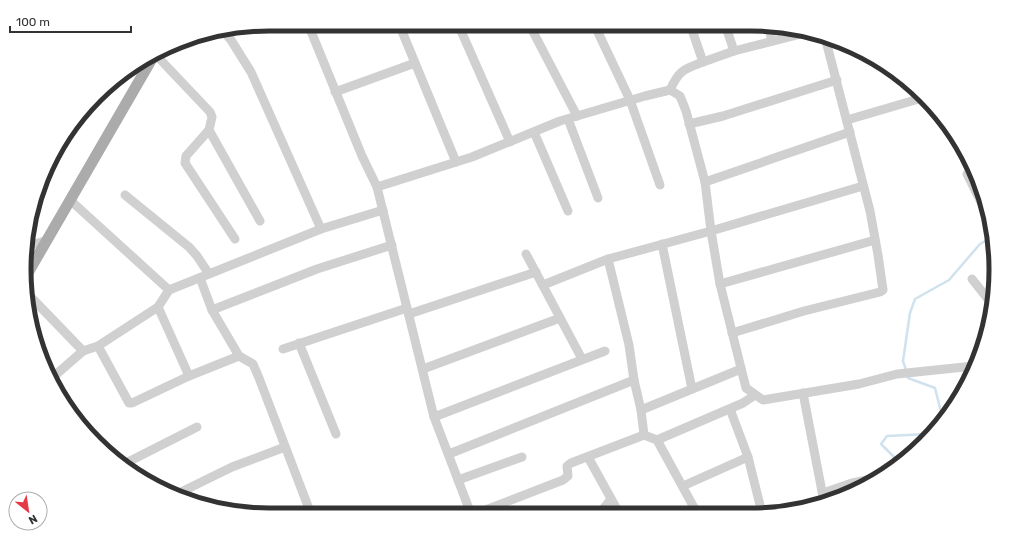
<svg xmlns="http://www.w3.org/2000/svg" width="1020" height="539" font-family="Rubik,sans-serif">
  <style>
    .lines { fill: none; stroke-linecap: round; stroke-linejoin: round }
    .stream { stroke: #cfe2ee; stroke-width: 2.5 }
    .minor { stroke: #d0d0d0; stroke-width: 9 }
    .major { stroke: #ababab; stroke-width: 11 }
    .rim { fill: none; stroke: #333; stroke-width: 5 }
  </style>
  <rect width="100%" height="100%" fill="#fff"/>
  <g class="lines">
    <!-- stream -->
    <g class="stream">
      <path d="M906,370l-3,-9 7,-48 5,-14 34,-19 31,-36 9,-5"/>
      <path d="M901,464l-20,-20 6,-8 41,-2 13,-22 -6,-24 -27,-10 -1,-3"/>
    </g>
    <!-- minor -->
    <g class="minor">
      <path d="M308,24l54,132 15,31 95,-30 88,-36 85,-25 25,-6 10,6 6,15 19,71 6,49 9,53 26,104 17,12 96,-16 38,-10 77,-8"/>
      <path d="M399,24l57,138"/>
      <path d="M458,24l52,118"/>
      <path d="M529,24l48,92"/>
      <path d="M594,24l36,76 30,85"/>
      <path d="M690,24l13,38 31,-11 67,-17"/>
      <path d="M725,24l9,27"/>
      <path d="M768,25l4,16"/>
      <path d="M224,32l7,8 20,32 70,157"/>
      <path d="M156,55l54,57 2,5 -3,13 51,91"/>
      <path d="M670,90c9,-20 14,-21 33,-28"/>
      <path d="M335,92l80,-29"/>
      <path d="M568,119l30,79"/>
      <path d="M847,120l75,-22"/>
      <path d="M689,124l34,-8 114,-36"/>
      <path d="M209,130l-23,26 -1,7 50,76"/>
      <path d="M534,132l34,79"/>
      <path d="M967,174l19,38"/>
      <path d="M705,182l145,-50"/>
      <path d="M377,187l57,230 37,97"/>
      <path d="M125,195l64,52 8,9 12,18"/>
      <path d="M70,200l99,90 152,-61 62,-19"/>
      <path d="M662,244l30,145"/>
      <path d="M28,246l20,-6"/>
      <path d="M526,254l56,105"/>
      <path d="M608,259l21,86 5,35 7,30 3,25"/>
      <path d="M200,278l12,32 27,46 14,8 6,14 52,136"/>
      <path d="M972,279l19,24"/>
      <path d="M720,284l155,-44"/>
      <path d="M543,285l65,-26 103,-28 152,-45"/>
      <path d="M26,292l57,59 15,-5 60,-39 11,-17"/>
      <path d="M158,307l31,69"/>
      <path d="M212,310l105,-41 75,-24"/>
      <path d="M409,314l127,-42"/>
      <path d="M732,333l72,-22 76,-19 3,-2 -5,-35 -8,-44 -44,-170"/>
      <path d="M299,343l37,91"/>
      <path d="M98,346l31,57h3l57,-27 50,-20"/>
      <path d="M283,349l124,-41"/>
      <path d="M423,369l137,-51"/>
      <path d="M52,378l31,-27"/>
      <path d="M803,393l21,109"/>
      <path d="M730,409l18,48 14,56"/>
      <path d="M641,410l100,-41"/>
      <path d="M434,417l171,-66"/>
      <path d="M657,440l40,73"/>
      <path d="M449,454l185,-74"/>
      <path d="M588,457l31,56"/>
      <path d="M126,463l71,-36"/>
      <path d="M458,480l64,-23"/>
      <path d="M683,486l65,-29"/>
      <path d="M823,493l29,-10 20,-4"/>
      <path d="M177,494l55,-27 53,-20"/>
      <path d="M600,513l11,-14"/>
      <path d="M475,514l88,-34 5,-4 -1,-10 4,-3 73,-28 13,5 86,-37 12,-8"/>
    </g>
    <!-- major -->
    <path class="major" d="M25,278l128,-221"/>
  </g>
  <!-- crop -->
  <path d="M0 0H1020V539H0ZM269 31H751A238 238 0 0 1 989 269V270A238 238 0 0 1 751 508H269A238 238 0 0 1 31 270V269A238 238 0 0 1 269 31Z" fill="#fff" fill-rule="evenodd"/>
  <path class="rim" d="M269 31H751A238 238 0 0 1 989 269V270A238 238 0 0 1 751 508H269A238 238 0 0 1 31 270V269A238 238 0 0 1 269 31Z"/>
  <!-- north arrow -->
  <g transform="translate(28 511) rotate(150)"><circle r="19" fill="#ffffff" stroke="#adadad"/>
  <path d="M0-3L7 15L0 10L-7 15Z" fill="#e63946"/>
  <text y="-6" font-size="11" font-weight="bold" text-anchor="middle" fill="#333333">N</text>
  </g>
  <!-- scale -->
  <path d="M10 26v6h121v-6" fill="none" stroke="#333333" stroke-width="2"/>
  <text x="16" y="26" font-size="12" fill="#333333" stroke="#ffffff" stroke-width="3" paint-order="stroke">100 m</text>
</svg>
